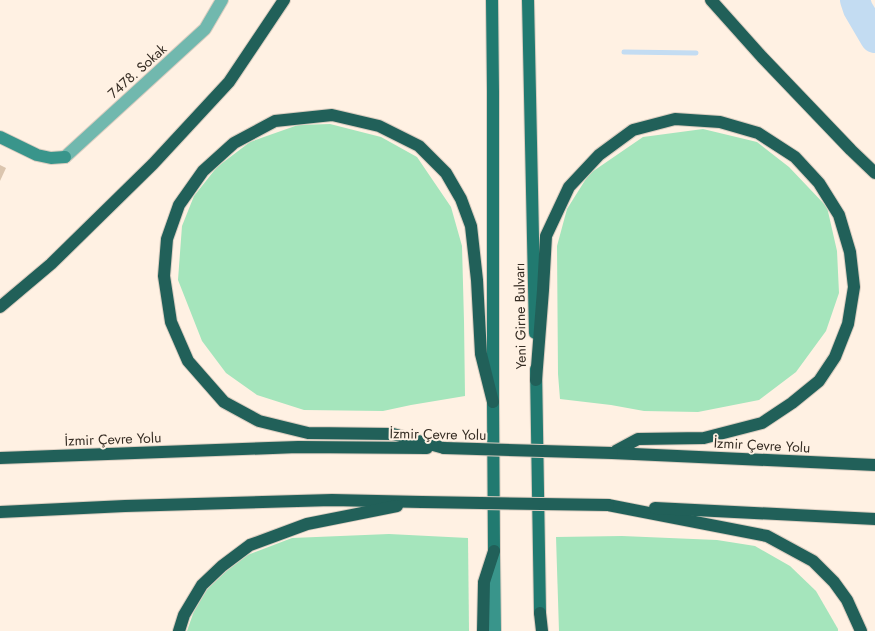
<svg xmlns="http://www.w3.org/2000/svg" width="875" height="631" font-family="Jost,sans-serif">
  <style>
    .grass { fill: #a5e5bc }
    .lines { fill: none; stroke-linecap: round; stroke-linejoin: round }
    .stream { stroke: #c3dcf2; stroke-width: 5 }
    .river { stroke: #c3dcf2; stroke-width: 30 }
    .building { fill: #dbc5ae }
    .street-casing { stroke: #dbcec1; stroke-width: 14 }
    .secondary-casing { stroke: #dbcec1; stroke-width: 14 }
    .primary-casing { stroke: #dbcec1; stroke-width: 14 }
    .highway-casing { stroke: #dbcec1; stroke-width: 14 }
    .street { stroke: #71b8ae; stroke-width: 12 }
    .secondary { stroke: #39958b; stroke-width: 12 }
    .primary { stroke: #217a70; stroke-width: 12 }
    .highway { stroke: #216059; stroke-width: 12 }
    .highway-bridge-casing { stroke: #dbcec1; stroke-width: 14; stroke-linecap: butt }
    .highway-bridge { stroke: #216059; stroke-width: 12 }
    .labels { text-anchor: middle; stroke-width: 4; stroke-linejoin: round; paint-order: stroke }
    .street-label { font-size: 14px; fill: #362d24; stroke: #fff1e3 }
  </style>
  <rect width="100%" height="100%" fill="#fff1e3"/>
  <!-- grass -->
  <g class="grass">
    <path d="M330,124l51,13 36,20 34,50 11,39 2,75 1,75 -54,9 -28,6 -79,-1 -47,-15 -31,-22 -24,-32 -24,-61 4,-54 12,-30 23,-29 33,-25 48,-17z"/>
    <path d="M703,129l54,13 32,25 38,40 10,44 2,42 -13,38 -30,41 -37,28 -61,12 -54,-1 -33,-6 -51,-6 -2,-25 -1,-128 10,-37 22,-35 54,-37z"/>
    <path d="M389,534l79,4 1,93h-282l7,-20 13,-23 35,-31 50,-19z"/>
    <path d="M622,536l95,4 38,6 35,20 26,25 22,38v2h-279l-3,-94z"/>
  </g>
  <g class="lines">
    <!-- stream -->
    <path class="stream" d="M624,52l72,1"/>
    <!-- river -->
    <path class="river" d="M855,0l3,9 17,29"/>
  </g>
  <!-- building -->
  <path class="building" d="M0,165l6,3 -6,13z"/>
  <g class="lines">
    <!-- street casing -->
    <g class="street-casing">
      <path id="street" d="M65,157l140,-128 17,-29"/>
    </g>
    <!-- secondary casing -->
    <g class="secondary-casing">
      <g id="secondary">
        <path d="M0,137l37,18 14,3 14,-1"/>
        <path d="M494,554l1,77"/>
      </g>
    </g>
    <!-- primary casing -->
    <g class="primary-casing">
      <g id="primary">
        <path d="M492,0l1,91v311l1,149"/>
        <path d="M528,0l7,333"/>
        <path d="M536,369l4,244"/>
      </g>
    </g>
    <!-- highway casing -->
    <g class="highway-casing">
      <g id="highway">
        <path d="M711,0l51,57 89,93 24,23"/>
        <path d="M0,307l51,-43 102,-100 76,-82 55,-82"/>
        <path d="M536,380l7,-90 3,-54 23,-49 30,-32 34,-25 42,-11 45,3 38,11 37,24 24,26 20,32 11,37 4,35 -6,37 -13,33 -16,24 -27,22 -30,20 -58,15 -66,1 -26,14"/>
        <path d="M444,448l-51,-14 -85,-1 -49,-12 -35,-19 -36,-41 -17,-39 -7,-46 3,-37 12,-34 24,-34 31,-28 41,-22 57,-6 47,11 40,20 27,27 15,26 10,27 6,54 4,74 12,48"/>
        <path d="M612,453l263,12"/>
        <path d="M0,458l298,-11 129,1"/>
        <path d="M608,505l159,31 46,25 21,21 13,18 14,31"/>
        <path d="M655,508l220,11"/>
        <path d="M0,512l125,-6 207,-6 90,2"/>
        <path d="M540,613l2,18"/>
        <path d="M179,631l5,-16 18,-30 20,-19 28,-21 57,-21 90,-18"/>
        <path d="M483,631l1,-49 10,-31"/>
      </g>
    </g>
    <!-- street -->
    <use href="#street" class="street"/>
    <!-- secondary -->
    <use href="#secondary" class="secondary"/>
    <!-- primary -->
    <use href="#primary" class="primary"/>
    <!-- highway -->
    <use href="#highway" class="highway"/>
    <!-- highway-bridge casing -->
    <g class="highway-bridge-casing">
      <g id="highway-bridge">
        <path d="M444,448l168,5"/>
        <path d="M422,502l186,3"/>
      </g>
    </g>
    <!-- highway-bridge -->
    <use href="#highway-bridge" class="highway-bridge"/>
  </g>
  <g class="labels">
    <!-- street labels -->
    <g class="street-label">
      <text transform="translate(137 71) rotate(-42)" y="5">7478. Sokak</text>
      <text transform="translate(520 316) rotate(-91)" y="5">Yeni Girne Bulvarı</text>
      <text transform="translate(438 434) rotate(1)" y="5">İzmir Çevre Yolu</text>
      <text transform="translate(113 439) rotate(-2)" y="5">İzmir Çevre Yolu</text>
      <text transform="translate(762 445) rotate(3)" y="5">İzmir Çevre Yolu</text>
    </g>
  </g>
</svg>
